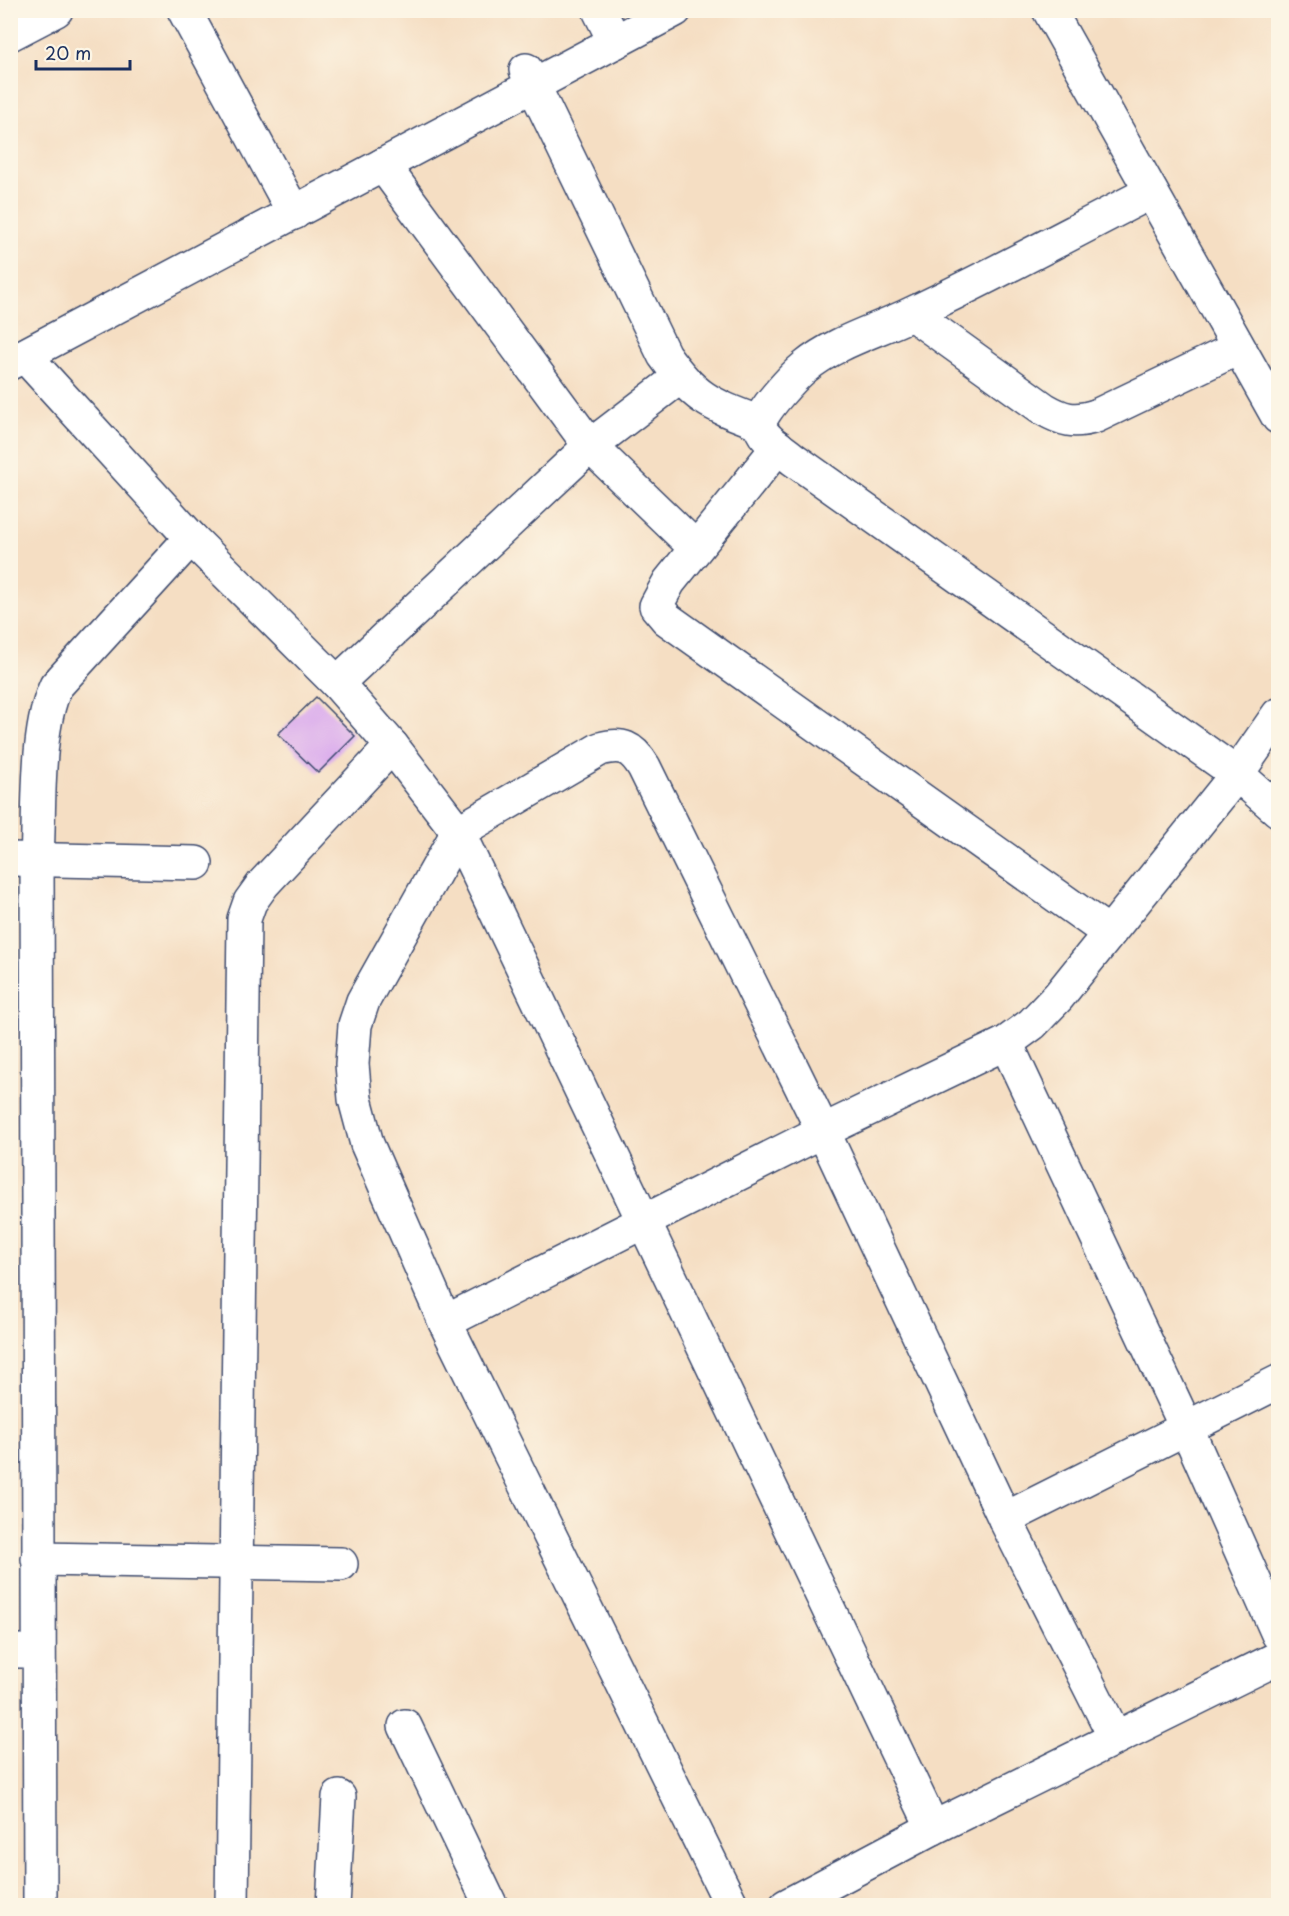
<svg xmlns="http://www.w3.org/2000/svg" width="1289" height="1916" font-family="'Playpen Sans',sans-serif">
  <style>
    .building { fill: #d9a8ed }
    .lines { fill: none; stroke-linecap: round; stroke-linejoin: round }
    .minor-casing { stroke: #3c496d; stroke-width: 36 }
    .minor { stroke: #fff; stroke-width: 33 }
  </style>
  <rect width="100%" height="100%" fill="#fcf5e5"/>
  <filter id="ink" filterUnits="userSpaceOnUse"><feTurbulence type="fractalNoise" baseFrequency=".0167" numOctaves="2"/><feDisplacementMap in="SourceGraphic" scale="12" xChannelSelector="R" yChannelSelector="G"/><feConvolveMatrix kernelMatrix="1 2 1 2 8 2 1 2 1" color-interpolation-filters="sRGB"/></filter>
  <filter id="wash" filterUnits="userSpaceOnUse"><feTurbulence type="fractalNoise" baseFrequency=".008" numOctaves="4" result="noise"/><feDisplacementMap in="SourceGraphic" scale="24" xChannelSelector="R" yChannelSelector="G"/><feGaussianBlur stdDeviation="1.35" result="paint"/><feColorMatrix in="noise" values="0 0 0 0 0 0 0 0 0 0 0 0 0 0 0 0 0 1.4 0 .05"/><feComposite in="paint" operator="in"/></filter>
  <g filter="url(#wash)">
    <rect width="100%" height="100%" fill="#f5dec3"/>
    <g id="blocks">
      <!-- building -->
      <path class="building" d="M316,697l39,39 -37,37 -40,-39z"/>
    </g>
  </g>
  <g filter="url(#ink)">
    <use href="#blocks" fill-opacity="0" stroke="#3c496d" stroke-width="1.5"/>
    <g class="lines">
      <!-- minor casing -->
      <g class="minor-casing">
        <g id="minor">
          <path d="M184,10l110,203"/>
          <path d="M599,10l16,32"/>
          <path d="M1049,10l229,407"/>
          <path d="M10,34l46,-24"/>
          <path d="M526,70l138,285c32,45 46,49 96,68"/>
          <path d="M383,165l207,281 106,102"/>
          <path d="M1151,192c-80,41 -159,84 -240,122 -35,17 -76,28 -106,53 -10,8 -45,45 -45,56 0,15 23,27 33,36l444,315 41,36"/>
          <path d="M912,314l132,95c19,11 30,14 52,7l142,-68"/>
          <path d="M25,356l166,182 146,145 55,63 -129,138 -13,18 -6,17 -12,987"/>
          <path d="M10,363l665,-353"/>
          <path d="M778,447l-109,135 -13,24 11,13 442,314"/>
          <path d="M337,683l253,-237 90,-69"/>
          <path d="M392,746l66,86 475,996"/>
          <path d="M10,859l186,4"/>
          <path d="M1006,1043l181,386 91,205"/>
          <path d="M445,1322l378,-191 183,-88 26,-19 26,-27 179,-223 41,-59"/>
          <path d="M1005,1519l273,-137"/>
          <path d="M38,1559l303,5"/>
          <path d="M10,1651h28"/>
          <path d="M405,1726l86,180"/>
          <path d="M40,1906l-3,-1047c3,-51 -2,-127 19,-173l135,-148"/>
          <path d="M333,1906l6,-109"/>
          <path d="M732,1906l-287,-584 -78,-178 -12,-45 -3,-35 3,-39 8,-24 95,-169 142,-83c22,-6 32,-2 44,18l179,364 182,388 110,218"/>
          <path d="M786,1906l147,-78 345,-170"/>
        </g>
      </g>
      <!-- minor -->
      <use href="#minor" class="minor"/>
    </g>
  </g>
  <!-- margin -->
  <rect width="1289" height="1916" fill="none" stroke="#fcf5e5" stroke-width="36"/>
  <!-- scale -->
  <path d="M36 60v9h94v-9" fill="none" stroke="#1b2f5e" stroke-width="3"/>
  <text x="45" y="60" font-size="18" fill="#1b2f5e" stroke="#fcf5e5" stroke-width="4.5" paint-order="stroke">20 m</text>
</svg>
